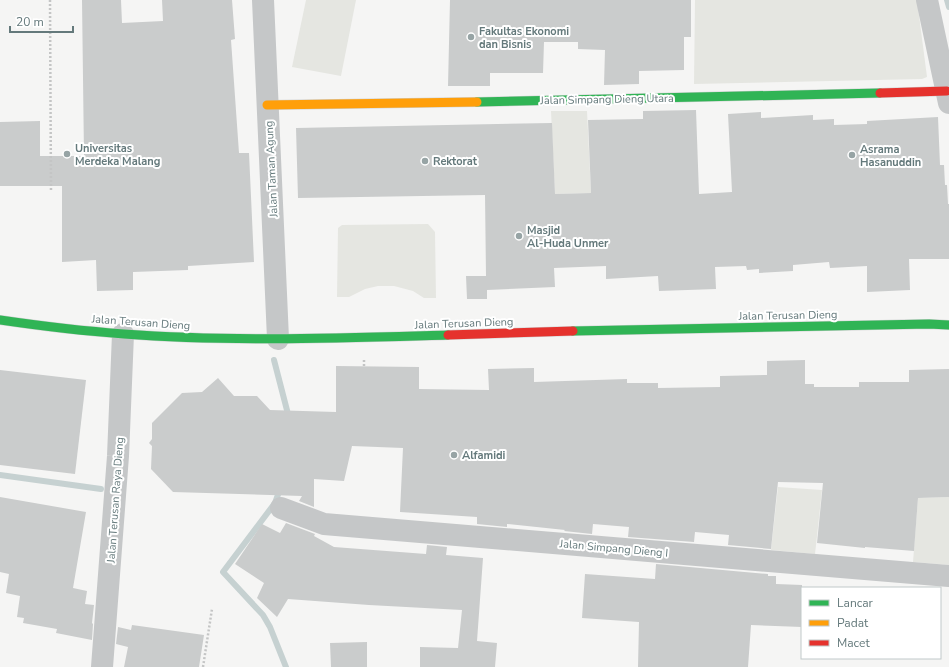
<svg xmlns="http://www.w3.org/2000/svg" width="949" height="667" font-family="'Nunito Sans',sans-serif">
  <style>
    .green { fill: #e5e6e1 }
    .lines { fill: none; stroke-linecap: round; stroke-linejoin: round }
    .stream { stroke: #c6d1d1; stroke-width: 6 }
    .building { fill: #cacccc }
    .fast-casing { stroke: #cfd1d1; stroke-width: 10 }
    .slow-casing { stroke: #cfd1d1; stroke-width: 10 }
    .jam-casing { stroke: #cfd1d1; stroke-width: 10 }
    .path { stroke: #c4c5c5; stroke-width: 2.5; stroke-dasharray: 2 2; stroke-linecap: butt }
    .street { stroke: #c5c7c8; stroke-width: 22 }
    .fast { stroke: #30b455; stroke-width: 9 }
    .slow { stroke: #ff9f0a; stroke-width: 9 }
    .jam { stroke: #e5322d; stroke-width: 9 }
    .poi-dot { fill: #97a4a5; stroke: #fff; stroke-width: 1.5 }
    .labels { text-anchor: middle; stroke-width: 4; stroke-linejoin: round; paint-order: stroke }
    .poi-label { font-size: 11px; font-weight: bold; fill: #64797b; stroke: #fff; text-anchor: start }
    .street-label { font-size: 11px; fill: #64797b; stroke: #fff }
  </style>
  <rect width="100%" height="100%" fill="#f5f5f4"/>
  <!-- green -->
  <g class="green">
    <path d="M306,0h50l-15,76 -49,-9z"/>
    <path d="M695,0h222l10,77 -5,2 -228,5z"/>
    <path d="M551,111h36l4,82 -36,1z"/>
    <path d="M428,224l7,8 1,66h-12l-11,-7 -19,-5h-16l-13,3 -16,8h-12l1,-69 4,-3z"/>
    <path d="M778,487l44,3 -7,64 -44,-4z"/>
    <path d="M949,497v68l-36,-3 5,-64z"/>
  </g>
  <g class="lines">
    <!-- stream -->
    <g class="stream">
      <path d="M947,0l2,7"/>
      <path d="M274,360l15,58"/>
      <path d="M0,475l101,14"/>
      <path d="M280,489l-5,14 -52,69 40,43 7,12 16,40"/>
    </g>
  </g>
  <!-- building -->
  <g class="building">
    <path d="M82,0h39l1,23 41,-2 -1,-21h70l3,39 -4,1 8,113h10l5,109 -66,4v4l-55,2v18l-36,1 -1,-31 -34,2v-76h-62v-64l40,-1v35h44z"/>
    <path d="M450,0h241v37h-7v33l-45,1v13l-35,1 1,-35 -27,-1v-7h-34l-1,31h-53v13h-42z"/>
    <path d="M696,110l3,84 33,-2 -4,-78 33,-2v6l52,-3v5l21,-1v6l33,-1v-3l71,-4 2,48h4l1,20h2l1,19h1v55h-40l1,31 -43,2v-26l-37,2 -1,-6 -36,3v6l-34,2v-4l-12,1 -1,-4 -31,1 1,22 -57,2 -1,-15 -52,3v-13l-52,2 1,19 -68,3v9h-20l-1,-23h20l-1,-81 -187,3 -2,-70 256,-5 3,71 36,-1 -3,-73 55,-1v-8z"/>
    <path d="M805,360v24h9v3h45v-5h50v-12l40,-1v128l-31,1 -4,53 -49,-4v1l-48,-5 6,-60 -45,-1 -7,67 -43,-4 1,-10 -34,-3 -1,10 -66,-5 1,-10 -36,-3 -1,10 -28,-3 1,-1 -58,-6v3l-30,-3v-7l-77,-5 3,-64 -51,-2 -8,35 -30,-2v28l-15,-6 3,-5 -129,-4 -22,-23 1,-23 -3,-3 3,-4v-16l30,-30 20,-1 16,-14 16,18h23l13,14 66,2v-46l83,1v22l70,1 -1,-21 46,-1v14l93,-3v4h31v5l62,-1v-11l47,-1v-14z"/>
    <path d="M0,370l86,10 -11,94 -75,-9z"/>
    <path d="M0,497l86,15 -13,76 14,3 -2,13 9,1 -2,18 1,1 -1,16 -36,-7 1,-4 -34,-6 1,-5 -7,-1 3,-21 -14,-3 3,-19 -9,-2z"/>
    <path d="M286,523l29,11 -1,2 20,11 92,7 1,-9 20,2 -1,8 37,3 -6,83 20,2 -2,24h-75v-20l38,1 4,-38 -93,-5 -81,-6 -11,18 -20,-19 7,-15 -29,-19 27,-40 18,9z"/>
    <path d="M656,564l112,10v2h8v8l26,1v42l-51,-2 -3,42h-110l1,-45 -57,-4 3,-44 70,5z"/>
    <path d="M132,625l72,10 -5,32h-75l4,-20 -12,-3 2,-17 13,3z"/>
    <path d="M367,642v25h-36l-1,-24z"/>
  </g>
  <g class="lines">
    <!-- fast casing -->
    <g class="fast-casing">
      <g id="fast">
        <path d="M477,102l403,-9"/>
        <path d="M0,320c41,6 82,11 124,14 107,8 216,4 324,1"/>
        <path d="M573,331l356,-7 20,1"/>
      </g>
    </g>
    <!-- slow casing -->
    <g class="slow-casing">
      <path id="slow" d="M267,105l210,-3"/>
    </g>
    <!-- jam casing -->
    <g class="jam-casing">
      <g id="jam">
        <path d="M880,93l67,-2"/>
        <path d="M448,335l125,-4"/>
      </g>
    </g>
    <!-- path -->
    <g class="path">
      <path d="M50,0l1,192"/>
      <path d="M364,366v-7"/>
      <path d="M203,667l9,-58"/>
    </g>
    <!-- street -->
    <g class="street">
      <path d="M263,0l15,339"/>
      <path d="M927,0l22,103"/>
      <path d="M281,508l43,16 625,52"/>
      <path d="M102,667l16,-211 5,-122"/>
    </g>
    <!-- fast -->
    <use href="#fast" class="fast"/>
    <!-- slow -->
    <use href="#slow" class="slow"/>
    <!-- jam -->
    <use href="#jam" class="jam"/>
  </g>
  <!-- markers -->
  <g class="poi-dot">
    <circle cx="471" cy="37" r="4"/>
    <circle cx="67" cy="154" r="4"/>
    <circle cx="852" cy="155" r="4"/>
    <circle cx="425" cy="161" r="4"/>
    <circle cx="519" cy="236" r="4"/>
    <circle cx="454" cy="455" r="4"/>
  </g>
  <g class="labels">
    <!-- poi labels -->
    <g class="poi-label">
      <text x="479" y="35">Fakultas Ekonomi<tspan x="479" dy="13">dan Bisnis</tspan></text>
      <text x="75" y="152">Universitas<tspan x="75" dy="13">Merdeka Malang</tspan></text>
      <text x="860" y="153">Asrama<tspan x="860" dy="13">Hasanuddin</tspan></text>
      <text x="433" y="165">Rektorat</text>
      <text x="527" y="234">Masjid<tspan x="527" dy="13">Al-Huda Unmer</tspan></text>
      <text x="462" y="459">Alfamidi</text>
    </g>
    <!-- street labels -->
    <g class="street-label">
      <text transform="translate(607 99) rotate(-1)" y="4">Jalan Simpang Dieng Utara</text>
      <text transform="translate(271 169) rotate(-93)" y="4">Jalan Taman Agung</text>
      <text transform="translate(788 315) rotate(-1)" y="4">Jalan Terusan Dieng</text>
      <text transform="translate(141 322) rotate(4)" y="4">Jalan Terusan Dieng</text>
      <text transform="translate(464 323) rotate(-2)" y="4">Jalan Terusan Dieng</text>
      <text transform="translate(115 500) rotate(-86)" y="4">Jalan Terusan Raya Dieng</text>
      <text transform="translate(614 548) rotate(5)" y="4">Jalan Simpang Dieng I</text>
    </g>
  </g>
  <!-- legend -->
  <rect x="801" y="587" width="140" height="72" fill="#ffffff" stroke="#c1c9ca"/>
  <rect x="809" y="600" width="20" height="6" fill="#30b455" stroke="#c1c9ca"/>
  <text x="837" y="607" font-size="12" fill="#64797b">Lancar</text>
  <rect x="809" y="620" width="20" height="6" fill="#ff9f0a" stroke="#c1c9ca"/>
  <text x="837" y="627" font-size="12" fill="#64797b">Padat</text>
  <rect x="809" y="640" width="20" height="6" fill="#e5322d" stroke="#c1c9ca"/>
  <text x="837" y="647" font-size="12" fill="#64797b">Macet</text>
  <!-- scale -->
  <path d="M10 26v6h63v-6" fill="none" stroke="#64797b" stroke-width="2"/>
  <text x="16" y="26" font-size="12" fill="#64797b" stroke="#ffffff" stroke-width="3" paint-order="stroke">20 m</text>
</svg>
